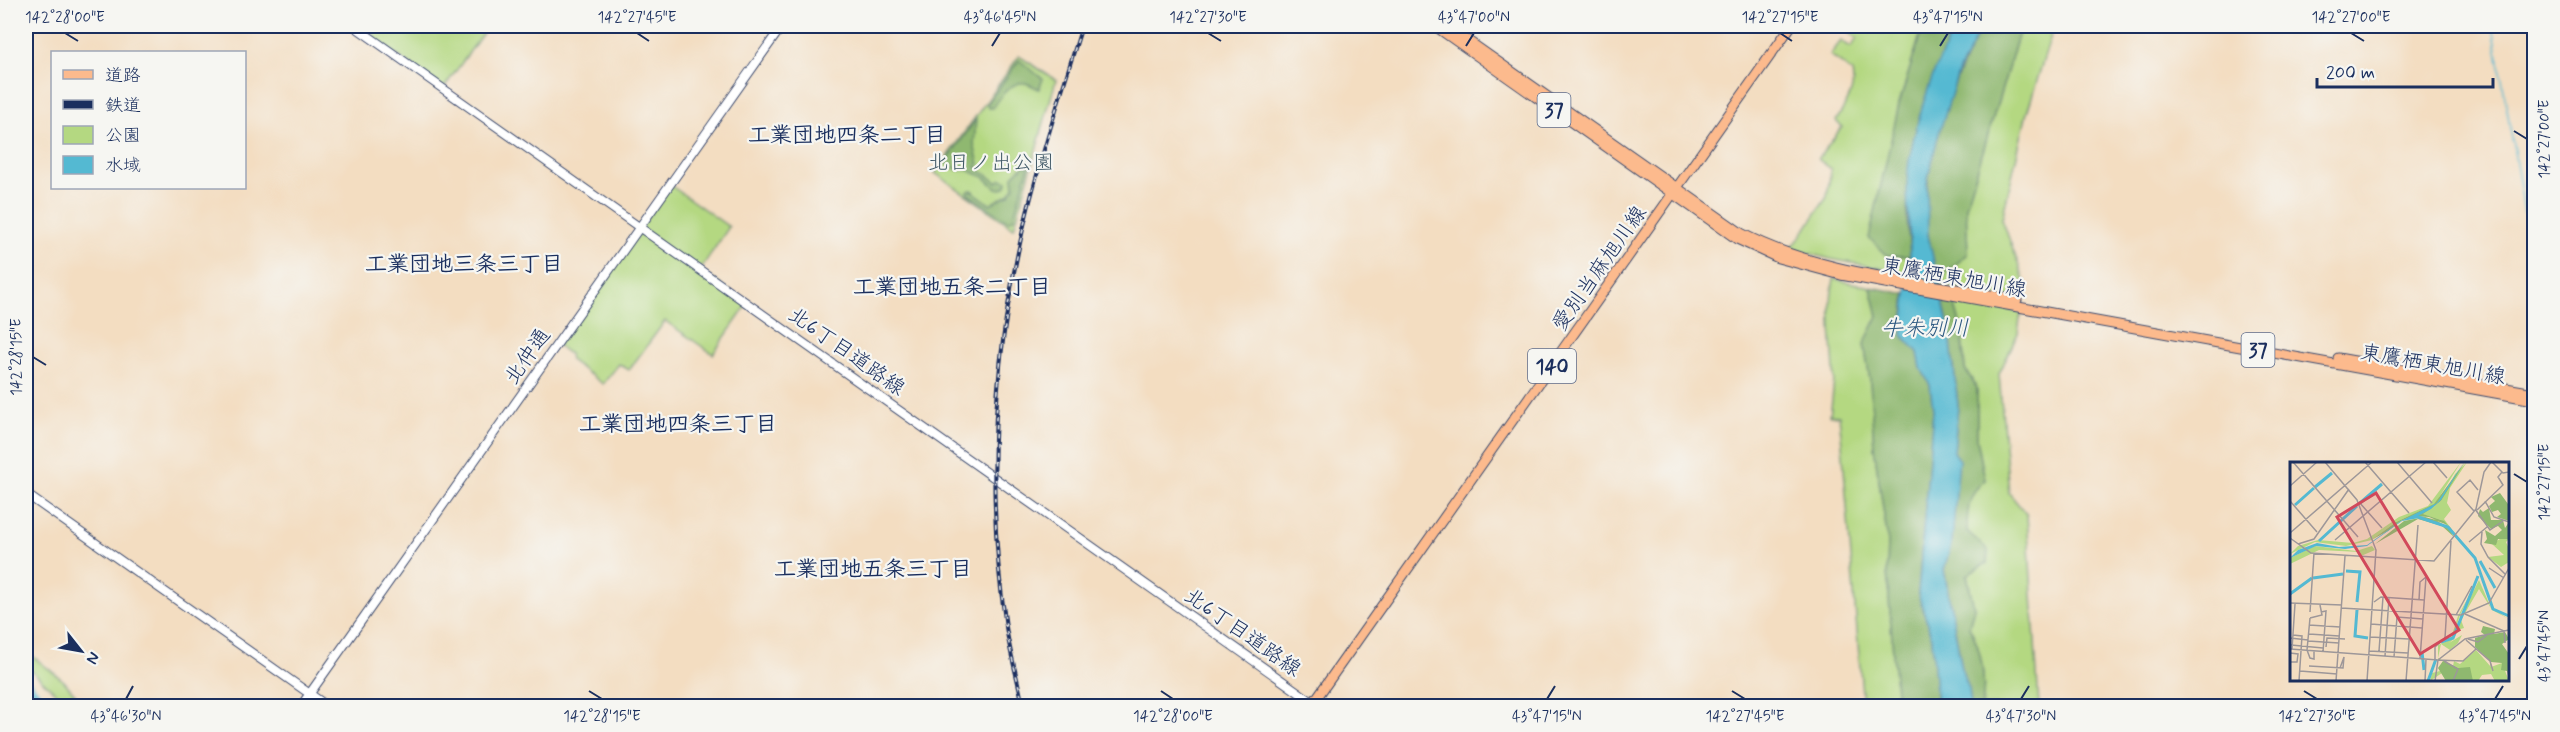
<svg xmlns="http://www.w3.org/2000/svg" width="2560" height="732" font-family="Mynerve,'Klee One',sans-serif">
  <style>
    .green { fill: #b4d881; stroke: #688470; stroke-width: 1.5 }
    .forest { fill: #8fb86f; stroke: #557466; stroke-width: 1.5 }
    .water { fill: #54b9d2; stroke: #387498; stroke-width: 1.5 }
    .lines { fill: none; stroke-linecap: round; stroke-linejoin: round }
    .stream { stroke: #54b9d2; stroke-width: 1.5 }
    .river { stroke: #54b9d2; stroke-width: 10 }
    .tertiary-casing { stroke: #3b496d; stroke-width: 10 }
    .primary-casing { stroke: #3b496d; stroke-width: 11 }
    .tertiary { stroke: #fff; stroke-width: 8 }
    .primary { stroke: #fcba8d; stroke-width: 9 }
    .rail-casing { stroke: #1b2f5e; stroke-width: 4 }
    .rail { stroke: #f6f6f2; stroke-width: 1.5; stroke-dasharray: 4.5; stroke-linecap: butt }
    .ticks { fill: none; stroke: #1b2f5e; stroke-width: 2 }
    .labels { text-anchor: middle; stroke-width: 4.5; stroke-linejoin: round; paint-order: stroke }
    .shield { fill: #f6f6f2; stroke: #5d6b8a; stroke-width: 1.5 }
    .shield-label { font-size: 20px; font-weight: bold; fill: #1b2f5e }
    .park-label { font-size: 21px; fill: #415967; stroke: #f6f6f2 }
    .street-label { font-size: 21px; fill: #1b2f5e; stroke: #f6f6f2 }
    .neighbourhood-label { font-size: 22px; font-weight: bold; fill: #1b2f5e; stroke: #f6f6f2 }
    .water-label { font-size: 22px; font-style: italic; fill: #2c5881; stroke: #f6f6f2 }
    .inset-river { fill: none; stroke: #54b9d2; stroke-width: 3 }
    .inset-road { fill: none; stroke: #9d9799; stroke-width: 1.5 }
    .view { fill: #d1495b; fill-opacity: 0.15; stroke: #d1495b; stroke-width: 3 }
    .inset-edge { fill: none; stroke: #1b2f5e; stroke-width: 3 }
    .neatline { fill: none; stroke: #1b2f5e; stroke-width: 2 }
    .ticks-label { font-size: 15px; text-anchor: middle; fill: #1b2f5e }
  </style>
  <rect width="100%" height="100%" fill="#f6f6f2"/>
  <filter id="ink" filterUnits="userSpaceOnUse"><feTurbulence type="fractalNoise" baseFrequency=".0167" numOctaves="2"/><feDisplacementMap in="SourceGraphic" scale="12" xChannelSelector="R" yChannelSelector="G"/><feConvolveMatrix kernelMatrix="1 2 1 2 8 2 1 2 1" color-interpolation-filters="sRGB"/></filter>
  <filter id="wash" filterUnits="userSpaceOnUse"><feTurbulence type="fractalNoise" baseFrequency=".008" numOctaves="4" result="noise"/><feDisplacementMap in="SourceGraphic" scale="24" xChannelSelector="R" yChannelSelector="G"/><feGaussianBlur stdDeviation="1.35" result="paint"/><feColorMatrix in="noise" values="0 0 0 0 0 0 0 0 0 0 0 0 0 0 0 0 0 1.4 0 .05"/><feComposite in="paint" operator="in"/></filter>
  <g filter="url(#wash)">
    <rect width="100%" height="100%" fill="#f3ddc1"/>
    <!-- green -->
    <g class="green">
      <path d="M379,26h109l-44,62 -73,-51z"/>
      <path d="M1840,26h32l11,7 3,-7h37l-24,78 -11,152h22l-2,17 -78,-14 -40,-11 9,-9 28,-42 4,-28 -13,-10 24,-32 -6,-6c9,-16 20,-29 16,-49l-22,-17 11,-14 10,6 6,-9z"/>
      <path d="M2021,26h33l-28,90 -24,103 23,64 -3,18 -80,-16 2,-11 24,-20 -2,-47z"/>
      <path d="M1019,56l37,24 -42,148 -79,-55z"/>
      <path d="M670,185l59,42 -29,43 48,34 -35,50 -48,-33 -36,49 -10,-6 -16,20 -33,-24 -1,-6 -12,-9z"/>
      <path d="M1834,279l37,8 7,29 -14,28 6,36 4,67 14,95 -1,29 9,122 3,13h-36l-21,-262 -3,-28 -9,-1c2,-14 4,-28 4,-42 -1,-32 -7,-62 0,-94z"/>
      <path d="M1953,299l68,13 -3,21 -19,41 10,119 18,22 12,191h-57c4,-27 0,-56 -13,-80l5,-18 -7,-33 19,-12c-5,-10 -13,-19 -18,-30 -7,-17 3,-42 17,-53l-8,-41v-51l-12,-19 -4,-42z"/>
      <path d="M26,651l38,30 21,25h-24l-5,-13 -30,-27z"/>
    </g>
    <!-- forest -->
    <g class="forest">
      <path d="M1923,26h33l-11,20 -35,110 -3,62 3,38h-22l-19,-18 30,-134z"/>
      <path d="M1982,26h39l-55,181 2,47 -24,20 -2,11h-3c-3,-17 -8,-33 -11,-50 -9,-72 21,-147 54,-209z"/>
      <path d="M1019,60l24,19 -4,10c-4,-2 -10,-5 -14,-6 -13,-2 -27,15 -32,25h-5l-1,-4z"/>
      <path d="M976,119l-2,26 5,19 -3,3 21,15 4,-3 6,2 -1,5 -4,3 -6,-1 -12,-11 -17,-7h-9l-13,-7z"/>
      <path d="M1025,164l4,2 -16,53 -5,2 -40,-27 -1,-2 4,-2 19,14 19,-10 5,-7 -1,-11z"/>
      <path d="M1871,287l35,7 -4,41 16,17 3,16 9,17 3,25 -15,184 14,44 5,68h-38l-3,-13 -9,-122 1,-29 -14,-95 -4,-67 -6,-36 14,-28z"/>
      <path d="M1942,298l11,1 8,28 7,8 -6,7 3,27 12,19v51l8,41c-17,13 -18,32 -18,51l21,19 -1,13 -20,12 7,33 -5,18c13,24 17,53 13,80h-11l-2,-17 -6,-15 -19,-105 8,-28 2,-89 4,-47 -8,-72z"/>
    </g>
    <!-- water -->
    <path class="water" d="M1956,26h26l-23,44 -22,70 -10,43 1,52 22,98 8,72 -4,47 5,7 -7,82 -8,29 19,104 6,15 2,17h-34l-5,-68 -14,-44 15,-184 -3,-25 -9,-17 -3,-16 -16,-17c3,-26 7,-52 8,-78 1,-34 -7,-68 0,-101 8,-43 25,-93 46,-130z"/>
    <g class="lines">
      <!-- stream -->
      <path class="stream" d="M2493,26l41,244"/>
      <!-- river -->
      <path class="river" d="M26,683l19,23"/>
    </g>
  </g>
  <g filter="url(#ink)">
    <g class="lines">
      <!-- tertiary casing -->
      <g class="tertiary-casing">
        <g id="tertiary">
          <path d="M354,26l964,680"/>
          <path d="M26,494l301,212"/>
          <path d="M301,706l481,-680"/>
        </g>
      </g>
      <!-- primary casing -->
      <g class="primary-casing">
        <g id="primary">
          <path d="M1435,26l302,213 41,19 63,17 693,125"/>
          <path d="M1447,26l294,207c82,43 186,48 276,67"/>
          <path d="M2338,358l196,35"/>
          <path d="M1311,706l480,-680"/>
        </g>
      </g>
      <!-- tertiary -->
      <use href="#tertiary" class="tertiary"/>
      <!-- primary -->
      <use href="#primary" class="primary"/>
      <!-- rail casing -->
      <g class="rail-casing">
        <path id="rail" d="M1023,706c-5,-26 -13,-53 -17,-79 -19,-124 -14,-252 12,-375 16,-76 41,-152 64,-226"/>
      </g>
      <!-- rail -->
      <use href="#rail" class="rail"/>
    </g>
  </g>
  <!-- ticks -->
  <path class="ticks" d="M65,33l13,8M637,33l12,8M1208,33l13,8M1780,33l12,8M2351,33l13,8M992,46l8,-13M1466,46l8,-13M1940,46l8,-13M2514,131l13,8M33,357l13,8M2514,474l13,8M2519,659l8,-13M589,691l13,8M1161,691l12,8M1732,691l13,8M2304,691l13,8M126,699l7,-13M1547,699l8,-13M2021,699l8,-13M2495,699l8,-13"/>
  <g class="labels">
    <!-- shield labels -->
    <g class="shield">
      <rect x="1537.5" y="93" width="33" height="34" rx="4.5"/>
      <rect x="2241.5" y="333" width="33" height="34" rx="4.5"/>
      <rect x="1528" y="349" width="48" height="34" rx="4.5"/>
    </g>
    <g class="shield-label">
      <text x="1554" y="117">37</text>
      <text x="2258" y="357">37</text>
      <text x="1552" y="373">140</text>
    </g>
    <!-- park labels -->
    <g class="park-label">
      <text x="991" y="169">北日ノ出公園</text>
    </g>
    <!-- street labels -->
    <g class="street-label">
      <text transform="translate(1599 268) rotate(-55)" y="7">愛別当麻旭川線</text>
      <text transform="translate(1954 277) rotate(10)" y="7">東鷹栖東旭川線</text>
      <text transform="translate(847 351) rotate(35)" y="7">北6丁目道路線</text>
      <text transform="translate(527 356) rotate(-55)" y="7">北仲通</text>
      <text transform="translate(2433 364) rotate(10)" y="7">東鷹栖東旭川線</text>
      <text transform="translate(1243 632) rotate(35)" y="7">北6丁目道路線</text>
    </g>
    <!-- neighbourhood labels -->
    <g class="neighbourhood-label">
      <text x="847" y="142">工業団地四条二丁目</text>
      <text x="464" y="271">工業団地三条三丁目</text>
      <text x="952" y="294">工業団地五条二丁目</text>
      <text x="678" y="431">工業団地四条三丁目</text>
      <text x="873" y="576">工業団地五条三丁目</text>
    </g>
    <!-- water labels -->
    <g class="water-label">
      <text x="1925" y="335">牛朱別川</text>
    </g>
  </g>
  <!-- overview -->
  <g transform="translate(2290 462)">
    <rect width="219" height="219" fill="#f3ddc1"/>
    <path d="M171,0l-26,42 -39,18 -24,18 -26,6 -31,-4 -25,12 8,-8 20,-6 35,3 14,-4 32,-22 29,-11zM177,0l-17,26 -3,15 4,7 -7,9 11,15 -14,-14 -19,-6 19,-13 14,-27zM210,77h9l-3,3 3,7v13l-8,5 -13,-10 16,-2 -12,-11zM25,84l41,5 16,-5 3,4 -14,6 -1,-4 -41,-2 -29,14v-6zM189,118l12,28 18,11 -17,-9 -13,-21 -18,31 3,8 -7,2 -3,9 -5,4 13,-8 -4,8 -8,7 -9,-6 -3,14 15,8 1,-5 6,3 16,-14 15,17 11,-4 7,18h-14l-4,-7 -9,1 -4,6h-32l-4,-8 -12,8 2,-8 8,-2 3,-10 -5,-2v-14l14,-6 -1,-1 7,-22 17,-31 -15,30 -7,22 9,-23z" fill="#b4d881"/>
    <path d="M175,0l-24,39 -18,13 21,7 6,6 5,7 -7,-9 -11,-4 11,6 6,10 -12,-11 -24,-7 -43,25 29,-23 21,-4 11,3 -7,-3 -16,-1 -12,5 -13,10 -15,8 23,-17 38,-18zM210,31l8,11 1,17 -12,-4 4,-3 -3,-4 -6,2 -3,-6 6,-5 -4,-4zM199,46l2,12h12l2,8 4,-6v17h-11l-2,6 -12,-2 3,-4 -2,-9 10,6 7,-6 -4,-4 -7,3 -13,-13 2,-7 3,3zM193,164l12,3 -1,5 11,-2 4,7 -7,5 7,10v25l-2,-8 -6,-1 1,-7 -11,-1 -1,7v-8l-15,-14v-9l10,-3 -4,-3zM153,199l15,7 12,-1 3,14h-27l-8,-13z" fill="#8fb86f"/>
    <path d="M174,0l-23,38 -10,9 -13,7 7,1 -23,4 -35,25 -22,3 -29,-3 -26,12 8,-8 19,-7 22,4 28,-2 34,-24 36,-18z" fill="#54b9d2"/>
    <path class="inset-river" d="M25,25l17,-14M70,41l22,-19M5,43l19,-17M128,55l30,10 27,31 18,51 16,7M29,79l38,-35M190,99l15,27M56,109l14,1 -3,30M23,116l30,-4M0,132l22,-16M67,148l-2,26 13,2M151,180l12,-4 25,-62M132,190l2,18M138,219l8,-22"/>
    <path class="inset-road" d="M3,0l65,75M35,0l32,38 19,50 -9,131M75,0l44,51M107,0l35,41M143,0l14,16M202,0l11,11 6,-1M0,24l27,-24M0,39l27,31M195,39l9,16 15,5M69,40l23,26M185,47l15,21 13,-9M187,48l26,-25 -5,-8 4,-5M184,49l-17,-19 13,-12 8,10M192,70l-1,12 7,13 17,17M0,71l82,-71M0,76l21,15 123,8 42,-52 8,-37 7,-10M45,78l91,-78M179,80l18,-15M8,82l16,-5 35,-50M199,106l15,10M129,138l1,-18 6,-5M84,140l7,-5 43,3M0,141l52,2M51,146l120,7 28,-12 20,-35M20,150l4,-59M31,150l5,-1 -3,41M175,152l39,17 1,12M166,153l16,-29M20,156l12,-3 -2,-10M81,162l51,4M19,163l31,2M19,172l30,2M3,173l9,1 -3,45M80,175l39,2M0,176l18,2M178,177l10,3 9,-7M176,178l24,21 3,10M18,179l31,2M1,183l32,3M36,185l1,-9 18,1M0,187l148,11 27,-21 44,-9M2,187l3,-45M17,188l3,8 4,1v-8M17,188l3,-32M79,189l39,2M89,189l4,-54M0,191l8,1 -1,8h-7M95,194l4,-58M104,195l3,-40 26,2M130,197l6,-82M145,198v-13l10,-9 6,-97M154,199l14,8 -5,12M19,204l34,2 1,-11 -4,11M10,209l37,3M46,219l9,-125M116,219l12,-156M135,219l1,-22M145,219l3,-21 25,1 13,-12"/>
    <path class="view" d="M86,31l83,137 -39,24 -83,-137z"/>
    <rect width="219" height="219" class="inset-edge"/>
  </g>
  <!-- margin -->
  <rect width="2560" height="732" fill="none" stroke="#f6f6f2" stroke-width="66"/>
  <!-- legend -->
  <rect x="51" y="51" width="195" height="138" fill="#f6f6f2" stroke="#9ea6b7" stroke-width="1.5"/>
  <rect x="63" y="70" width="30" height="9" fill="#fcba8d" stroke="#9ea6b7" stroke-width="1.5"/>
  <text x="105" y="81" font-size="18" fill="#1b2f5e">道路</text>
  <rect x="63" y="100" width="30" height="9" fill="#1b2f5e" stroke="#9ea6b7" stroke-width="1.5"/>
  <text x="105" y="111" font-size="18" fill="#1b2f5e">鉄道</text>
  <rect x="63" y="126" width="30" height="18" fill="#b4d881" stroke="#9ea6b7" stroke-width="1.5"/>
  <text x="105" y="141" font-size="18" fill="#1b2f5e">公園</text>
  <rect x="63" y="156" width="30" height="18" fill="#54b9d2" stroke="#9ea6b7" stroke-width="1.5"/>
  <text x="105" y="171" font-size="18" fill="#1b2f5e">水域</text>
  <!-- north arrow -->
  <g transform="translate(81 651) rotate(121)" stroke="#f6f6f2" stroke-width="4.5" paint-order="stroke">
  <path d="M0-4.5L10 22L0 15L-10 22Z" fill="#1b2f5e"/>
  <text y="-9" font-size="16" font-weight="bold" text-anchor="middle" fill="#1b2f5e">N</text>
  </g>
  <!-- scale -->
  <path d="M2317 78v9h176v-9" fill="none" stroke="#1b2f5e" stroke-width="3"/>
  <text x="2326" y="78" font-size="18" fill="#1b2f5e" stroke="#f6f6f2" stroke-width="4.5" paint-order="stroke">200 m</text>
  <rect x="33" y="33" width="2494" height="666" class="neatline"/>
  <g class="ticks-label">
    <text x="65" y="22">142°28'00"E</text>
    <text x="637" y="22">142°27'45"E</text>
    <text x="1000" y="22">43°46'45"N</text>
    <text x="1208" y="22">142°27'30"E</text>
    <text x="1474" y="22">43°47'00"N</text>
    <text x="1780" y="22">142°27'15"E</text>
    <text x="1948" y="22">43°47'15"N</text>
    <text x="2351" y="22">142°27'00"E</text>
    <text transform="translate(2544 139) rotate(-90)" y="5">142°27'00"E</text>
    <text transform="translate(16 357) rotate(-90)" y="5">142°28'15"E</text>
    <text transform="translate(2544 482) rotate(-90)" y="5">142°27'15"E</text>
    <text transform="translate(2544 646) rotate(-90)" y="5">43°47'45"N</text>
    <text x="126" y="721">43°46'30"N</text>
    <text x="602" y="721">142°28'15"E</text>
    <text x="1173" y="721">142°28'00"E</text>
    <text x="1547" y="721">43°47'15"N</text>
    <text x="1745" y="721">142°27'45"E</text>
    <text x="2021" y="721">43°47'30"N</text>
    <text x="2317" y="721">142°27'30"E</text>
    <text x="2495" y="721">43°47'45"N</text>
  </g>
</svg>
